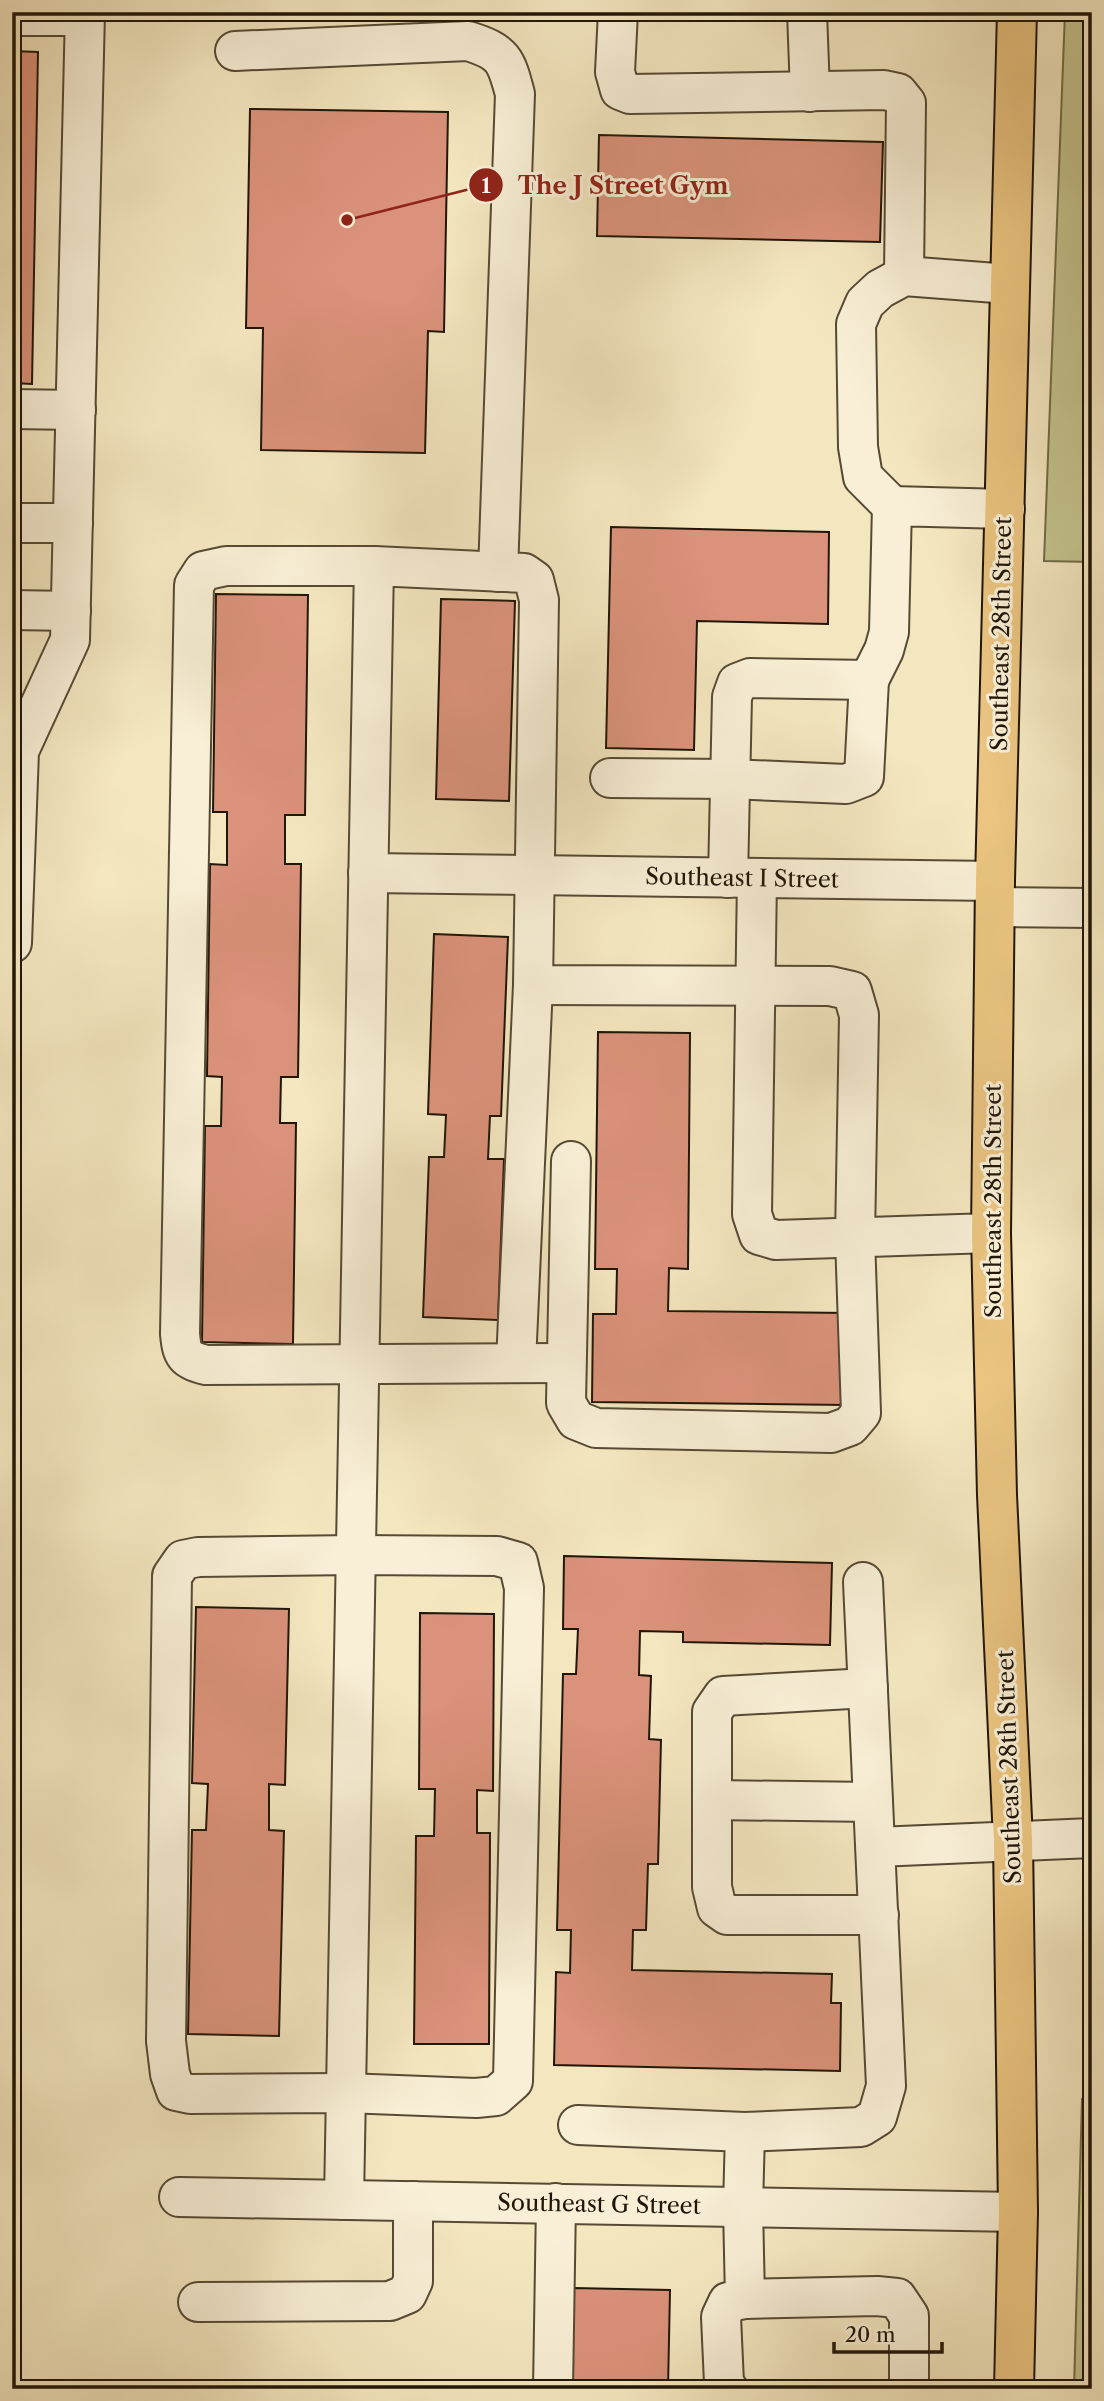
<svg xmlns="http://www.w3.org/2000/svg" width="1104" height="2401" font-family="'Libre Caslon Text',serif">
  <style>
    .green { fill: #c4c38d; stroke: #726c4a; stroke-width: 2 }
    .building { fill: #da927a; stroke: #211607; stroke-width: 2 }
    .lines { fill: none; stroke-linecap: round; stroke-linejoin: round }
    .minor-casing { stroke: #564a35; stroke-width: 42 }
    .major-casing { stroke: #211607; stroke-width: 42 }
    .minor { stroke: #f8efd6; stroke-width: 38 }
    .major { stroke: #eac480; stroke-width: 38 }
    .labels { text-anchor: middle; stroke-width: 6; stroke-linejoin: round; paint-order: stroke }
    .street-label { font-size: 23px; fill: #211607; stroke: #f8efd6 }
    .leader { fill: none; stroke: #8f2418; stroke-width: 2.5 }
    .callout-dot { fill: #8f2418; stroke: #f8efd6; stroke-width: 2.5 }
    .mark-label { font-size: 21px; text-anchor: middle; font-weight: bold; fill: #fff }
    .callout-label { font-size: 24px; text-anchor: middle; font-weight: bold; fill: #8f2418; stroke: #f8efd6; stroke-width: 6; stroke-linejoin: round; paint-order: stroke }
  </style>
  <rect width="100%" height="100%" fill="#f4e7c0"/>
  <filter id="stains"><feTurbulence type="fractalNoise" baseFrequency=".00286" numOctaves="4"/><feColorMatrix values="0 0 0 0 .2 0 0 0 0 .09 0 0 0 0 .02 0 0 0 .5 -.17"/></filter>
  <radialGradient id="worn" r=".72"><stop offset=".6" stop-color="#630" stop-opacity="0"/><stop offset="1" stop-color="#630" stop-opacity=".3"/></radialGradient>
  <!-- green -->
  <g class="green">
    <path d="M1065,12h27v550l-48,-1z"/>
    <path d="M1082,2099h10v290h-18z"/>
  </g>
  <!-- building -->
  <g class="building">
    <path d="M12,51l26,1 -6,332 -20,-1z"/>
    <path d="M250,109l198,3 -4,220 -16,-1 -3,122 -164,-3 2,-122h-17z"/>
    <path d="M599,135l284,7 -3,100 -283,-6z"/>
    <path d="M611,527l218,5 -1,92 -131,-3 -3,129 -88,-2z"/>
    <path d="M216,594l92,1 -3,220h-20v49h16l-3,213h-17l-1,46h16l-3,221 -91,-2 3,-216h16l1,-49 -15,-1 3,-212 17,1v-53h-14z"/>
    <path d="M441,599l74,2 -6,200 -73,-2z"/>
    <path d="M434,934l74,3 -7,179h-11l-2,43h16l-6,161 -75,-3 6,-160h15l2,-42 -18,-1z"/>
    <path d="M598,1032l92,1 -2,236 -19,-1 -1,43 180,2 -1,92 -255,-3 1,-88h23l1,-45h-22z"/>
    <path d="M564,1556l268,7 -2,82 -147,-3v-10l-43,-1 -1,44 12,1 -2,63 12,1 -3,124h-10l-2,66h-13l-1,40 200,4 -1,29h10l-1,68 -286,-6 2,-93 14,1 1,-43h-14l6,-256h13l2,-45h-15z"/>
    <path d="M196,1607l93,2 -4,176 -16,-1v46l15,1 -5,205 -91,-2 4,-204h14l2,-46 -16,-1z"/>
    <path d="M420,1613l74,1 -1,177 -16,-1v43h13l-1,211h-75l2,-208h18l1,-47h-16z"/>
    <path d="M573,2288l97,2 -2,99h-97z"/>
  </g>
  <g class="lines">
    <!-- minor casing -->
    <g class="minor-casing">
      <g id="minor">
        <path d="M618,12l-3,60 5,18 10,4 254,-4 14,3 8,10 -2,173"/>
        <path d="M807,12l3,80"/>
        <path d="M12,16h73"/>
        <path d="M235,51l233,-10c36,11 38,19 47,53l-17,478"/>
        <path d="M12,409l64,1"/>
        <path d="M892,506l-29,-29 -5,-30 -2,-123 9,-21 15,-14 24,-13 105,8"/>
        <path d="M12,523h61"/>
        <path d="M374,566h-148l-23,5 -9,14 -14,749c2,21 5,26 26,31l360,-2"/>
        <path d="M12,610l59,1"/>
        <path d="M610,778l120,1 116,5 18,-7 5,-97"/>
        <path d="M368,873l627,8"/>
        <path d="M728,878l4,-181 5,-14 13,-5 119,2 15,-30 5,-18 3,-126 113,3"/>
        <path d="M757,878l-5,336 7,21 17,5 215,-7"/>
        <path d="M996,907l96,1"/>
        <path d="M12,943l7,-192 51,-111 15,-628"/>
        <path d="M516,1363l17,-378"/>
        <path d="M356,1555l141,1 21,6 6,26 -11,493 -17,15 -20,2 -131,-5 -155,1 -14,-3 -6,-17 -4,-33 6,-465 11,-16 15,-3z"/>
        <path d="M868,1688l-145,8 -11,16v175l5,21 10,7h152"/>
        <path d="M712,1800l161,2"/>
        <path d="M877,1847l215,-9"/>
        <path d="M578,2125l167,7 -2,75 2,92"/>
        <path d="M745,2132l116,-5 16,-10 9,-31 -23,-504"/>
        <path d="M179,2197l839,15"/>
        <path d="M344,2200l30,-1634 150,7 10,7 5,20 -6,385 297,1 22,5 7,24 -4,223 6,175 -11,13 -19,7 -235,-5 -20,-8 -10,-17 5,-242"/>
        <path d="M198,2302l192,-1 17,-7 6,-13v-80"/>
        <path d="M553,2389l3,-186"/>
        <path d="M728,2389l-4,-6 -3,-66 7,-15 17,-3 132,-3 20,2 12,18v73"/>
      </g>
    </g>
    <!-- major casing -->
    <g class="major-casing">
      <path id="major" d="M1014,2389l4,-177 -5,-372 -16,-345 -6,-262 4,-352 22,-869"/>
    </g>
    <!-- minor -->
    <use href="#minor" class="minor"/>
    <!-- major -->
    <use href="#major" class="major"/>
  </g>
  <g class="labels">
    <!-- street labels -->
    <g class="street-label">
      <text transform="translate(1001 634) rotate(-89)" y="8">Southeast 28th Street</text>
      <text transform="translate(742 878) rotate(1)" y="8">Southeast I Street</text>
      <text transform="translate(993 1201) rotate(-90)" y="8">Southeast 28th Street</text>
      <text transform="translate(1009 1767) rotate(-92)" y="8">Southeast 28th Street</text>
      <text transform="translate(599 2204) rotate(1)" y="8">Southeast G Street</text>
    </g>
  </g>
  <!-- callouts -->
  <path class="leader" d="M347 220L486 185"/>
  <g class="callout-dot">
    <circle cx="347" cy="220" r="7"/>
    <circle cx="486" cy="185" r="18"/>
  </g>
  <g class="mark-label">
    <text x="486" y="193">1</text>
  </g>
  <g class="callout-label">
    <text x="623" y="194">The J Street Gym</text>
  </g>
  <!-- margin -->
  <rect width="1104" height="2401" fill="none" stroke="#f4e7c0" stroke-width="42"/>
  <rect x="14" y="14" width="1076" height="2373" fill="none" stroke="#211607" stroke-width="3.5"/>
  <rect x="21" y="21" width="1062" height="2359" fill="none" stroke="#211607" stroke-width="2"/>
  <!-- scale -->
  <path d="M834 2342v10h108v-10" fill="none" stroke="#211607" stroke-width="3.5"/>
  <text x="845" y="2342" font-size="21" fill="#211607" stroke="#f8efd6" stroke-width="5" paint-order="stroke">20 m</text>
  <rect width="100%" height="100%" filter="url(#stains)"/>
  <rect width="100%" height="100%" fill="url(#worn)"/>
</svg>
